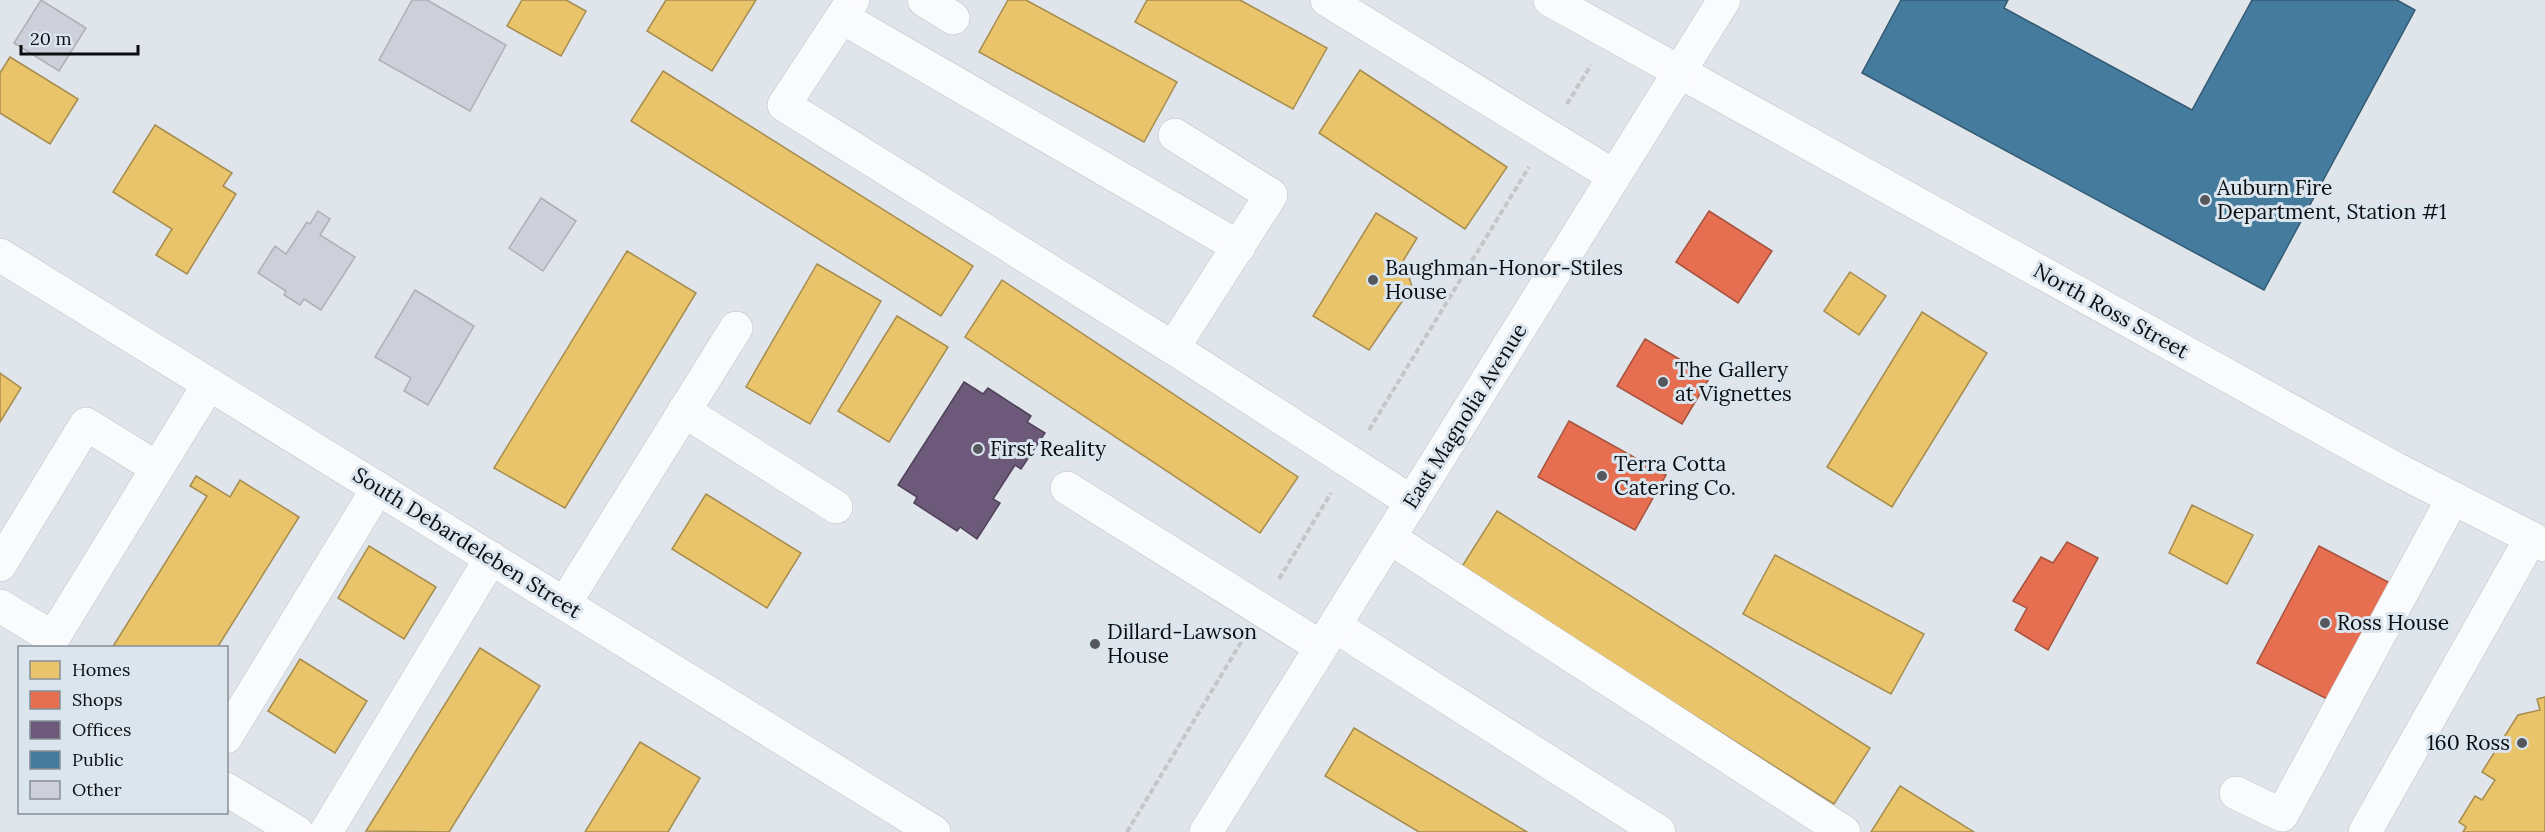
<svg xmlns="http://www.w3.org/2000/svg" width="2545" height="832" font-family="Lora,serif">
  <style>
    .homes { fill: #e9c46a; stroke: #a68d4f; stroke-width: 1.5 }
    .shops { fill: #e76f51; stroke: #a5523e; stroke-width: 1.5 }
    .offices { fill: #6d597a; stroke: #4f425a; stroke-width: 1.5 }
    .public { fill: #457b9d; stroke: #335a73; stroke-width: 1.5 }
    .building { fill: #cdcfdb; stroke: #adb0b4; stroke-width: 1.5 }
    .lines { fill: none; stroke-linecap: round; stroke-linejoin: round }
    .minor-casing { stroke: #bdc1c5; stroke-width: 34 }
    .path { stroke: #c4c6c8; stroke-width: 4; stroke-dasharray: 6 3; stroke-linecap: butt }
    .minor { stroke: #fafbfc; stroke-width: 33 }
    .poi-dot { fill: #55595d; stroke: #dbe5ee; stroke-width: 2 }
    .labels { text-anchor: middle; stroke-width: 6; stroke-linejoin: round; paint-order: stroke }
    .poi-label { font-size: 21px; fill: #0a0e11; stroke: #dbe5ee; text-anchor: start }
    .street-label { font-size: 21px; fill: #0a0e11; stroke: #dbe5ee }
  </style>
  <rect width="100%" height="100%" fill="#dfe5ea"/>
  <!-- homes -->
  <g class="homes">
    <path d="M522,0h44l20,11 -25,45 -54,-30z"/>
    <path d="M666,0h90l-44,71 -65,-40z"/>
    <path d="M1008,0h18l151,82 -33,60 -165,-90z"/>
    <path d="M1147,0h93l87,48 -34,61 -158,-87z"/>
    <path d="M10,57l68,42 -28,45 -50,-31v-40z"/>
    <path d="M1360,70l147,97 -42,62 -146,-96z"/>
    <path d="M663,71l310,195 -32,50 -310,-195z"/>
    <path d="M155,125l77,48 -9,13 13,8 -49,80 -31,-19 16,-26 -59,-37z"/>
    <path d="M1376,213l41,25 -20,33 7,1 5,5 3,10 -43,63 -56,-34z"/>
    <path d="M627,251l69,42 -131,215 -71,-40z"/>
    <path d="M817,264l64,37 -71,123 -64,-37z"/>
    <path d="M1850,272l36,24 -27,39 -35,-24z"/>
    <path d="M1002,280l296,197 -38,56 -295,-196z"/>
    <path d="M1922,312l65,41 -95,154 -65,-40z"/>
    <path d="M897,316l51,31 -59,95 -51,-31z"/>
    <path d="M0,373l21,15 -21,34z"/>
    <path d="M196,476l34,21 10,-17 59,37 -82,131h-105l95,-152 -17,-10z"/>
    <path d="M706,494l95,59 -34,55 -95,-59z"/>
    <path d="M2192,505l61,30 -26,49 -58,-31z"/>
    <path d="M1497,511l373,237 -36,56 -373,-236z"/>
    <path d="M369,546l67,41 -32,52 -66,-41z"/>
    <path d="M1775,555l149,79 -33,60 -148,-80z"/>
    <path d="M480,648l60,38 -91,146 -83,-1z"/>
    <path d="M300,659l67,42 -32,52 -67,-42z"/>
    <path d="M2545,697v135h-82l3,-5 -7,-5 16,-26 7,4 13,-20 -13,-8 36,-57 22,-5 -3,-11z"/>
    <path d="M1354,728l173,104h-108l-94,-56z"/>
    <path d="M640,742l60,36 -32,54h-83z"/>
    <path d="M1900,786l74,46h-103z"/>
  </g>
  <!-- shops -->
  <g class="shops">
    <path d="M1709,211l63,40 -34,52 -62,-41z"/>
    <path d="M1645,339l65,38 -28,47 -65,-38z"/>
    <path d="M1569,421l97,54 -31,55 -97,-53z"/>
    <path d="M2067,542l31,16 -50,92 -33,-20 12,-22 -14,-7 28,-44 12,6z"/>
    <path d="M2319,546l73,38 -61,117 -74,-38z"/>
  </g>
  <!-- offices -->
  <path class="offices" d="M964,382l19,12 5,-6 43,28 -4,6 18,11 -24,36 -6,-4 -22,34 7,4 -23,36 -17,-12 -3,4 -43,-28 3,-6 -19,-12z"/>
  <!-- public -->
  <path class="public" d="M1901,0h107l-4,8 188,102 60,-110h145l18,10 -151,280 -402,-217z"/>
  <!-- building -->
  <g class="building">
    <path d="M41,0l45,28 -27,43 -45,-28z"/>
    <path d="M412,0h15l79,45 -36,66 -91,-51z"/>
    <path d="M541,198l35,23 -33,50 -34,-23z"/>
    <path d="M318,211l12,8 -10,16 35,22 -34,53 -17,-11 -4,6 -16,-10 2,-4 -28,-18 17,-27 11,8 21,-32 3,2z"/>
    <path d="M415,290l59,36 -46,79 -24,-14 7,-13 -36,-21z"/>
  </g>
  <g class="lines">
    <!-- minor casing -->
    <g class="minor-casing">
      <g id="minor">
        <path d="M853,0l-69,105 389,243"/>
        <path d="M924,0l29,18"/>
        <path d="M1327,0l287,176"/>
        <path d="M1550,0l846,469 149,76"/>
        <path d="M843,18l396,229"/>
        <path d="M1175,135l96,60 -98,153 239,154"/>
        <path d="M0,255l934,577"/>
        <path d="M684,411l152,96"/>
        <path d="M1067,488l254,159"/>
        <path d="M1390,538l454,294"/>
        <path d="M0,565l86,-141 71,44"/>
        <path d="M565,603l171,-275"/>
        <path d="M0,606l53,32 156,-254"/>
        <path d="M1335,626l324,206"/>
        <path d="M226,737l152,-249"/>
        <path d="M226,789l71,43"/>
        <path d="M2236,793l46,22 171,-317"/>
        <path d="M326,832l165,-274"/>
        <path d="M1206,832l518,-832"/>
        <path d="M2365,832l166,-294"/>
      </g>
    </g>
    <!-- path -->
    <g class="path">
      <path d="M1567,104l24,-39"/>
      <path d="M1369,430l160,-263"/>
      <path d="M1279,579l52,-86"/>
      <path d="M1127,832l116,-193"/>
    </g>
    <!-- minor -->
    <use href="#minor" class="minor"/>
  </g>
  <!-- markers -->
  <g class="poi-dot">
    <circle cx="2205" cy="200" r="6"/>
    <circle cx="1373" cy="280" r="6"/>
    <circle cx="1663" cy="382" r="6"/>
    <circle cx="978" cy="449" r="6"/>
    <circle cx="1602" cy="476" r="6"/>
    <circle cx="2325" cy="623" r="6"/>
    <circle cx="1095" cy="644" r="6"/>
    <circle cx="2522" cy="743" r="6"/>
  </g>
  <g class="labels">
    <!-- poi labels -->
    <g class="poi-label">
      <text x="2217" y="195">Auburn Fire<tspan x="2217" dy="24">Department, Station #1</tspan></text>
      <text x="1385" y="275">Baughman-Honor-Stiles<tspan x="1385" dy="24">House</tspan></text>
      <text x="1675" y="377">The Gallery<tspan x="1675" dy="24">at Vignettes</tspan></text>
      <text x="990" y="456">First Reality</text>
      <text x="1614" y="471">Terra Cotta<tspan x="1614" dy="24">Catering Co.</tspan></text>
      <text x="2337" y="630">Ross House</text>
      <text x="1107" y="639">Dillard-Lawson<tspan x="1107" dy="24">House</tspan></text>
      <text x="2510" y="750" text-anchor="end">160 Ross</text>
    </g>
    <!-- street labels -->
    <g class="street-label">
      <text transform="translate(2111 311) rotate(29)" y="7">North Ross Street</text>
      <text transform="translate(1465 416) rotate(-58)" y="7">East Magnolia Avenue</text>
      <text transform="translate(467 543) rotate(32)" y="7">South Debardeleben Street</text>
    </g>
  </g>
  <!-- legend -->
  <rect x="18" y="646" width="210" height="168" fill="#dbe5ee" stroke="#878f96" stroke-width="1.5"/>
  <rect x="30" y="661" width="30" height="18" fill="#e9c46a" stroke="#878f96" stroke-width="1.5"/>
  <text x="72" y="676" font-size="18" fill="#0a0e11">Homes</text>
  <rect x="30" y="691" width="30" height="18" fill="#e76f51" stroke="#878f96" stroke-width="1.5"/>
  <text x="72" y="706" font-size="18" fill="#0a0e11">Shops</text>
  <rect x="30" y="721" width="30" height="18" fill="#6d597a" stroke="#878f96" stroke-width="1.5"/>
  <text x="72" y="736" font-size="18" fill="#0a0e11">Offices</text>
  <rect x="30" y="751" width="30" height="18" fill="#457b9d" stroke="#878f96" stroke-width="1.5"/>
  <text x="72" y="766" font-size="18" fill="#0a0e11">Public</text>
  <rect x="30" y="781" width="30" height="18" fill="#cdcfdb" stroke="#878f96" stroke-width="1.5"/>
  <text x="72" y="796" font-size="18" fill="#0a0e11">Other</text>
  <!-- scale -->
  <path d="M21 45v9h117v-9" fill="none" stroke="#0a0e11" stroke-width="3"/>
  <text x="30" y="45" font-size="18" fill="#0a0e11" stroke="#dbe5ee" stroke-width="4.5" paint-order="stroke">20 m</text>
</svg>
